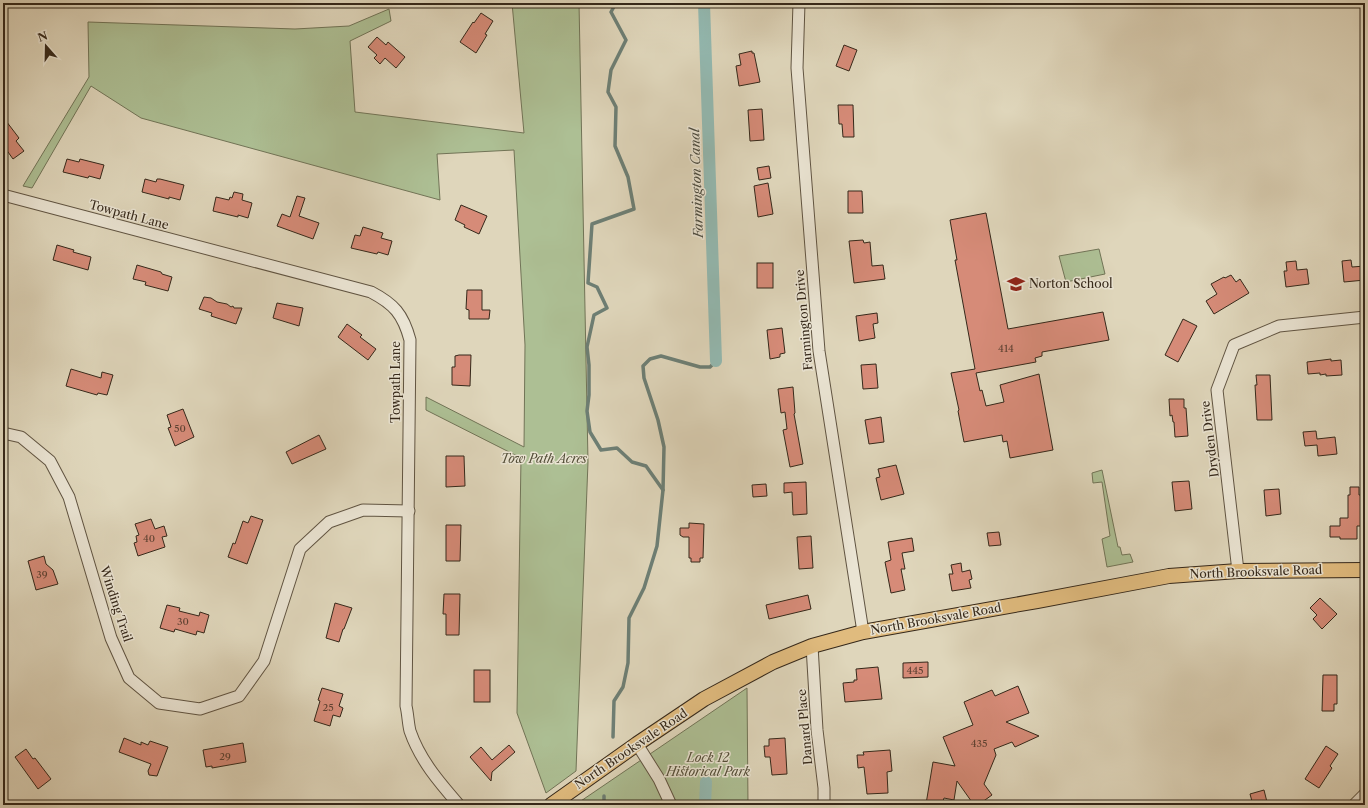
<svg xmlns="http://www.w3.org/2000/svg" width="1368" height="808" font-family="'Libre Caslon Text',serif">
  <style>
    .green { fill: #adbf94; stroke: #717457 }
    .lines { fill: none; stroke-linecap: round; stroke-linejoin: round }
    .stream { stroke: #6d7f75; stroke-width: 3.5 }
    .canal { stroke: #93b9b1; stroke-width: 12 }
    .building { fill: #d68b78; stroke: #35281a }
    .minor-casing { stroke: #605442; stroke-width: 13 }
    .major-casing { stroke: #35281a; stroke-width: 16 }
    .minor { stroke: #eae4d3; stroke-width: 11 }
    .major { stroke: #e0bb7e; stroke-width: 14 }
    .labels { text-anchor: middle; stroke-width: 3; stroke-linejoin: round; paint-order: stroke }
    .number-label { font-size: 10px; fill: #5d4132 }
    .street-label { font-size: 12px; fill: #35281a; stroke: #eae4d3 }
    .poi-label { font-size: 12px; fill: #35281a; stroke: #eae4d3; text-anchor: start }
    .park-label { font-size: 12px; font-style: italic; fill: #534e38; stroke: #eae4d3 }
    .water-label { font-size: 13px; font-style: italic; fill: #4c4c40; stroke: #eae4d3 }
  </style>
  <rect width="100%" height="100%" fill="#dfd6bb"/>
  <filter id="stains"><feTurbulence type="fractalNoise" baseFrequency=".005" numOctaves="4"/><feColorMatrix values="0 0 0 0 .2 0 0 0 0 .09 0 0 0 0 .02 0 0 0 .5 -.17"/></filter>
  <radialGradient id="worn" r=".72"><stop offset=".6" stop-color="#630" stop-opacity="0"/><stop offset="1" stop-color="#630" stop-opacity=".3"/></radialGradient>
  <!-- green -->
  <g class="green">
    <path d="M512,3h67l9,459 -12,309 -30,22 -29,-80 4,-255 -95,-48v-13l98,50 1,-102 -11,-195 -77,4 3,46 -299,-82 -50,-32 -59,102 -9,-2 66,-109 -1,-55 207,7 54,-3 40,-17 2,12 -41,20 5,71 169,21z"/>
    <path d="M1099,249l6,25 -39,8 -7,-26z"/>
    <path d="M1102,470l16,77h2l2,8 8,-1 3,8 -26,5 -5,-28 8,-3 -8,-54 -9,1 -1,-10z"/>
    <path d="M747,688l1,117h-173z"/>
  </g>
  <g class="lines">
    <!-- stream -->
    <g class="stream">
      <path d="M616,3l-5,9 15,28 -15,30 -3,22 8,15 -1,39 13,31 6,32 -42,15 -4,59 9,4 10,21 -13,7 -7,32 2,18v30l-2,16 3,21 11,18 16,-2 15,14 14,4 17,24"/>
      <path d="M613,737l1,-36 9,-14 5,-24 1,-45 15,-30 13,-42 6,-56 1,-43 -6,-27 -14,-42 -1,-12 7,-7 11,-3 39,11h10l6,-6"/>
      <path d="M604,796v9"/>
    </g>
    <!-- canal -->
    <g class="canal">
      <path d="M704,3l12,358"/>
      <path d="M705,805l1,-23"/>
    </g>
  </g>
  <!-- building -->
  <g class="building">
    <path d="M481,13l12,8 -8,13 2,1 -11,18 -16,-11 13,-20 1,1z"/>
    <path d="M377,37l9,8 2,-3 17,15 -9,11 -11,-10 -5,6 -6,-6 3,-3 -9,-8z"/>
    <path d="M844,45l13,5 -8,21 -13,-5z"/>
    <path d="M752,51v2h2l6,29 -21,4 -3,-20 5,-1 -2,-11z"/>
    <path d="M838,105h15l1,32h-11l-1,-13h-3z"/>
    <path d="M762,109l2,31 -14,1 -2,-31z"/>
    <path d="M3,117l16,21 -3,3 8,10 -11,8 -10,-14z"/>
    <path d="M67,159l12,3 1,-3 24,6 -4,14 -11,-3 -1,2 -25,-6z"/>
    <path d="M769,166l2,12 -12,2 -2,-12z"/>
    <path d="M145,179l11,3 1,-3h3l24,6 -4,15 -11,-3v2l-27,-7z"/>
    <path d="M768,183l5,31 -15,3 -4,-31z"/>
    <path d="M848,191h14l1,22h-15z"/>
    <path d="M234,192l9,2 -1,6 10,3 -4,15 -10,-3v2l-25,-6 3,-14 13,3 1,-3 2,1z"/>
    <path d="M297,196l8,2 -6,18 20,7 -6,16 -36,-13 5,-12 8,3z"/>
    <path d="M461,205l26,11 -8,18 -15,-7 1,-2 -10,-5z"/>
    <path d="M986,213l22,116 95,-17 6,28 -67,12v4l-7,2 1,4 -60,11 4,18 2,-1 4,16 18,-4 -4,-17 39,-11 14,76 -43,8 -3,-17 -4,1 -1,-7 -38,7 -6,-31 1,-1 -8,-37 24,-4 -20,-109h2l-7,-40z"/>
    <path d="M363,227l20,6 -2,5 11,3 -4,14 -10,-3 -1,2 -26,-6 4,-13 5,1z"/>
    <path d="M863,240l1,3 6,-1 2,24 11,-1 2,14 -31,4 -5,-42z"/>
    <path d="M57,245l17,5 -1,2 18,5 -3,13 -35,-10z"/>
    <path d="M1351,260l1,7 13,-1v14l-21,2 -2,-21z"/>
    <path d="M1296,261l1,9 10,-1 2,15 -23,3 -2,-16h3l-1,-9z"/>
    <rect x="757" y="263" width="16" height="25"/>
    <path d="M137,265l24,7 1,2 10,3 -4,14 -23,-6 1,-3 -13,-3z"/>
    <path d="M1231,275l5,7 4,-3 9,14 -35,21 -8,-13 11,-7 -6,-10 13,-7 1,1z"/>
    <path d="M467,290h15v20h8l-1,9h-20v-9l-3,-1z"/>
    <path d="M204,297l7,1 6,4 10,2 4,3 2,-1 1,2h8l-6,16 -25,-8 1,-3 -13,-4z"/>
    <path d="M277,303l26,5 -4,18 -26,-8z"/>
    <path d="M877,313l1,10 -5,1 2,14 -16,3 -3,-25z"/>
    <path d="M1183,319l14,7 -19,36 -13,-7z"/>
    <path d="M347,324l15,11 -2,2 16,12 -8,11 -30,-23z"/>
    <path d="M782,328l3,25 -5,1v3l-10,2 -3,-29z"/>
    <path d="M459,355h12l-1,31 -18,-1v-18h3v-11z"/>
    <path d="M1331,359v2l10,-1 1,15 -16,1v-2l-6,1v-2l-12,1 -1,-12z"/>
    <path d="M876,364l2,24 -15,1 -2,-24z"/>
    <path d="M71,369l30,9 1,-6 11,3 -6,20 -9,-2 -1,2 -31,-9z"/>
    <path d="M1256,375h14l2,45h-15l-2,-35h2z"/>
    <path d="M793,387l2,26 -1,1 9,50 -13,3 -7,-37 4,-1 -2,-17 -4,1 -3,-24z"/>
    <path d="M1169,399h15v9h2l2,28 -13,1 -1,-15h-1l-1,-7 -2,1z"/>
    <path d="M183,409l11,28 -19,9 -7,-18 3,-1 -4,-12z"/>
    <path d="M881,417l3,25 -15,2 -4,-24z"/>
    <path d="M1316,431l1,8 18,-2 2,17 -19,2 -1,-11 -12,1 -2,-14z"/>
    <path d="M319,435l7,14 -34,15 -6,-12z"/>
    <path d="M446,456h18l1,30 -19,1z"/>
    <path d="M896,465l8,29 -23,6 -5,-22 4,-1 -2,-8z"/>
    <path d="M1189,481l3,28 -17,2 -3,-29z"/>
    <path d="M806,482l1,32 -14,1 -1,-23 -8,1v-10z"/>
    <path d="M766,484l1,12 -14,1 -1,-12z"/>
    <path d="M1350,487h9v8h3l1,31h-6v13h-17v-2h-10v-11h10v-8h8v-23h2z"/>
    <path d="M1279,489l2,25 -15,2 -2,-26z"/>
    <path d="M251,516l12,4 -16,44 -19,-7 5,-14 2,1 8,-23 5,2z"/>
    <path d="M151,519l4,10 9,-3 3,10 -5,1 3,10 -27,9 -4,-13 3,-1 -1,-6 3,-1 -4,-11z"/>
    <path d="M689,523l15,1 -1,34h-3v4h-9v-4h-2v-21h-6l-3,-2v-7h9z"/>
    <path d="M446,525h15l-1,36h-14z"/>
    <path d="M999,532l2,13 -12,1 -2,-13z"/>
    <path d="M811,536l2,32 -14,1 -2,-32z"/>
    <path d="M912,538l2,13 -12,2 3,16h-4l4,21 -14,3 -6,-31 6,-2 -3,-18z"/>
    <path d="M44,556l2,8 7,6 5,14 -22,6 -8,-29z"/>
    <path d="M961,563l1,9 8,-2 2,9 -3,1 2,8 -19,3 -3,-17h4l-2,-9z"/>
    <path d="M444,594h16l-1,41h-13v-21h-3z"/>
    <path d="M808,595l3,14 -42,10 -3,-14z"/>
    <path d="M1320,598l17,16 -15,15 -9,-10 4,-4 -7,-7z"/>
    <path d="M335,603l17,5 -8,21h-1l-4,13 -13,-4z"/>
    <path d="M167,605l13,3 -1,3 20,5 1,-4 9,3 -5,18 -7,-2 -1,4 -21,-6 -1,3 -14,-4z"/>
    <path d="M928,662v15l-25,1v-15z"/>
    <path d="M878,667l4,32 -37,3 -2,-19 11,-1v-2h3l-1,-11z"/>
    <rect x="474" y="670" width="16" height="32"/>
    <path d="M1323,675h14v29h-3v7h-12z"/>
    <path d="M1018,686l11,27 -23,9 33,14 -24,11 -3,-5 -18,7 2,6 -12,29 8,11 -14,10h-4l-17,-24 -3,19 -10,-2 -1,3 -17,3 7,-42 22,4 -12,-29 30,-12 -9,-23 28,-12 3,6z"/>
    <path d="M322,688l21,6 -4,12 4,2 -3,9 -7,-2 -3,11 -16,-5 6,-20 -2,-1z"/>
    <path d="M124,738l17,7v-3l7,3 2,-4 18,6 -11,29 -8,-1 -1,-4 3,-7 -32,-12z"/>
    <path d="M785,738l2,36 -15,1 -2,-18h-5l-1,-11h5v-7z"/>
    <path d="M243,743l3,19 -34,6v-2l-6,1 -3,-17z"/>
    <path d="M509,745l6,7 -23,20 -1,9 -21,-24 11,-10 11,13z"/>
    <path d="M1326,746l12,8 -8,12 2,2 -13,20 -14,-9z"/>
    <path d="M26,749l7,10 2,-1 16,21 -13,10 -23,-32z"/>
    <path d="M890,750l2,21 -5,1 1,21 -21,1 -3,-27 -6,1 -1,-13h7l-1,-3z"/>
    <path d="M1264,790l3,12 -14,3 -3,-11z"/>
  </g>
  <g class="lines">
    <!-- minor casing -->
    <g class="minor-casing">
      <g id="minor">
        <path d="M799,3l-2,65 22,283 44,281"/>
        <path d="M3,195l368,97c23,12 32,22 39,48l-4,366c2,8 2,17 4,25 10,29 29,51 49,74"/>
        <path d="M3,433l18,4 29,24 19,36 42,141 18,40 30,25 41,6 39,-13 25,-35 36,-112 29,-27 34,-12 46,1"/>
        <path d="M1238,571l-21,-181 17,-45 45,-19 86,-9"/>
        <path d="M812,646l5,84 7,58v17"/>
        <path d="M637,744l22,35 12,26"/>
        <path d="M1354,805l11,-11"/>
      </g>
    </g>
    <!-- major casing -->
    <g class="major-casing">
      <path id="major" d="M551,805l86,-61 67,-45 69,-37 39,-16 51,-14 174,-31 132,-25 69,-5 127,-1"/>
    </g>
    <!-- minor -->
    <use href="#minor" class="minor"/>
    <!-- major -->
    <use href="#major" class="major"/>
  </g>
  <!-- icons -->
  <defs>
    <g id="school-bare" transform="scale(1.38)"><path d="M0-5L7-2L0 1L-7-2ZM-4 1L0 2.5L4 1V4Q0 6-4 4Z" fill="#8f2418" stroke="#eae4d3" stroke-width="2.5" paint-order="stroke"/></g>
  </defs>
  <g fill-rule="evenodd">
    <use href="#school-bare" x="1016" y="284"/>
  </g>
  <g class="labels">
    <!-- number labels -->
    <g class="number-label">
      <text x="1006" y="352">414</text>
      <text x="180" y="432">50</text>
      <text x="149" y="542">40</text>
      <text x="42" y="578">39</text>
      <text x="183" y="625">30</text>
      <text x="915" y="674">445</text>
      <text x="328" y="711">25</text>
      <text x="979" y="747">435</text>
      <text x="225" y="760">29</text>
    </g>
    <!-- street labels -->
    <g class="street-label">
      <text transform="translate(129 215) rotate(15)" y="4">Towpath Lane</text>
      <text transform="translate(804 320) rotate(-95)" y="4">Farmington Drive</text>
      <text transform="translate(396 382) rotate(-90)" y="4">Towpath Lane</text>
      <text transform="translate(1210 439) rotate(-97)" y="4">Dryden Drive</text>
      <text transform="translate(1256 572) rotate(-2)" y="4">North Brooksvale Road</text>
      <text transform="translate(116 604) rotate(72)" y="4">Winding Trail</text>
      <text transform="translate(936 619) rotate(-10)" y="4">North Brooksvale Road</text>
      <text transform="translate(805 727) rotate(-95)" y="4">Danard Place</text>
      <text transform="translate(631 749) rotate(-34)" y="4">North Brooksvale Road</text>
    </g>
    <!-- poi labels -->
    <g class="poi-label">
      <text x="1029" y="288">Norton School</text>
    </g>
    <!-- park labels -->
    <g class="park-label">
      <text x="544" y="463">Tow Path Acres</text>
      <text x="708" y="762">Lock 12<tspan x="708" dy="14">Historical Park</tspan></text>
    </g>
    <!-- water labels -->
    <g class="water-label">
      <text transform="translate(696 183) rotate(-92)" y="5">Farmington Canal</text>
    </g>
  </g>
  <!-- margin -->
  <rect width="1368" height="808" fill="none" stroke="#dfd6bb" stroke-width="16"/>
  <rect x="4" y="4" width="1360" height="800" fill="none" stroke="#35281a" stroke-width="2"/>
  <rect x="8" y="8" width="1352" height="792" fill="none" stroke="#35281a"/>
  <!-- north arrow -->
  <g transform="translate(46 46) rotate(340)" stroke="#eae4d3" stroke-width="3" paint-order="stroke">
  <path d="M0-3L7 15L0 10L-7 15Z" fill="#35281a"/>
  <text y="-6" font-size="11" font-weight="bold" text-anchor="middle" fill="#35281a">N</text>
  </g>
  <rect width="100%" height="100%" filter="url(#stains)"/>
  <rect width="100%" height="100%" fill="url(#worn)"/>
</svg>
